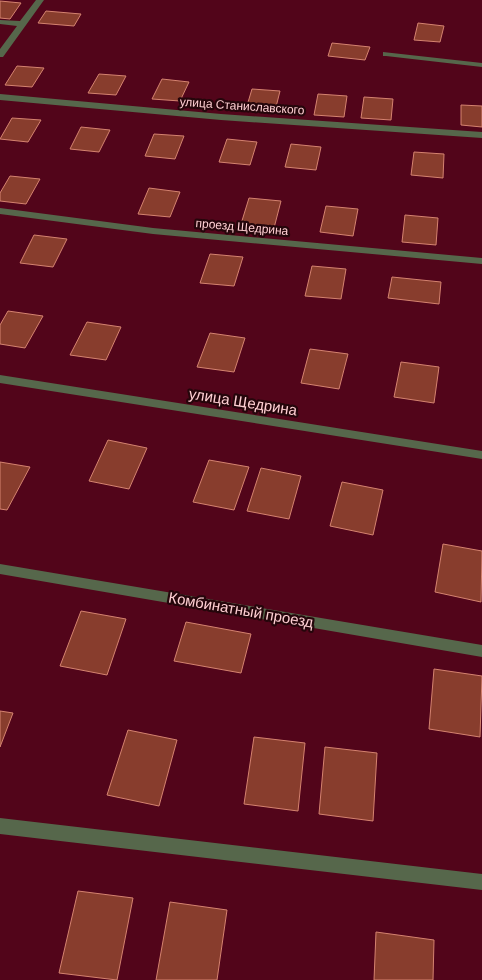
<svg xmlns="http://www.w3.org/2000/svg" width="482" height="980" font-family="'DM Sans',sans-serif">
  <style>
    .building { fill: #883d2d; stroke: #d58370 }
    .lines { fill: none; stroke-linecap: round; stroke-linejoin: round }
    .minor { fill: #56674b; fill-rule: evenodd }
    .labels { text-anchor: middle; stroke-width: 4.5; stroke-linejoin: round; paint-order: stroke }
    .far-street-label { font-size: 12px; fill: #ffcfd3; stroke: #25060b }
    .street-label { font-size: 15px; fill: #ffcfd3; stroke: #25060b }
  </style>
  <rect width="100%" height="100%" fill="#52051a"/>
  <!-- building -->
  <g class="building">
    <path d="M0,1l21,2 -11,16 -10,-1z"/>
    <path d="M46,11l35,3 -7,12 -36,-3z"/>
    <path d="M418,23l26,3 -4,16 -26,-2z"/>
    <path d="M332,43l38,4 -5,13 -37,-4z"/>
    <path d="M17,66l27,2 -12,19 -27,-2z"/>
    <path d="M99,74l27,2 -10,19 -28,-2z"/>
    <path d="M162,79l27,3 -9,19 -28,-2z"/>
    <path d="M252,89l28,2 -5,20 -29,-2z"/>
    <path d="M318,94l29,2 -3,21 -30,-2z"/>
    <path d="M364,97l29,2 -2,21 -30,-2z"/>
    <path d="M461,105l21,1v21l-21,-2z"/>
    <path d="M12,118l29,2 -13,22 -28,-3z"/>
    <path d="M81,127l29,3 -11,22 -29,-3z"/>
    <path d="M154,134l30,2 -9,23 -30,-3z"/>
    <path d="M227,139l30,3 -7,23 -31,-3z"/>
    <path d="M291,144l30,3 -5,23 -31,-3z"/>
    <path d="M414,152l30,2 -1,24 -32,-3z"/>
    <path d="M10,176l30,3 -14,25 -26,-3v-8z"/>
    <path d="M149,188l31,4 -10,25 -32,-3z"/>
    <path d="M249,198l32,3 -7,27 -33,-4z"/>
    <path d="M326,206l32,3 -5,27 -33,-4z"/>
    <path d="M405,215l33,3 -2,27 -34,-3z"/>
    <path d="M34,235l33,4 -14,28 -33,-4z"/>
    <path d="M210,254l33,3 -9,29 -34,-3z"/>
    <path d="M312,266l34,3 -5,30 -36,-3z"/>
    <path d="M392,277l49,5 -2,22 -51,-6z"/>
    <path d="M8,311l35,5 -18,32 -25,-4v-19z"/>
    <path d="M87,322l34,5 -15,33 -36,-5z"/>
    <path d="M210,333l35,5 -11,34 -37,-5z"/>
    <path d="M310,349l38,5 -9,35 -38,-6z"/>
    <path d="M401,362l38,5 -5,36 -40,-6z"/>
    <path d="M108,440l39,8 -18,41 -40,-8z"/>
    <path d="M209,460l40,7 -15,43 -41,-8z"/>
    <path d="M0,462l30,5 -23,43 -7,-1z"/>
    <path d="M261,468l40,8 -12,43 -42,-8z"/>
    <path d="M342,482l41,8 -10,45 -43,-9z"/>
    <path d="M443,544l39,7 -1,51 -46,-10z"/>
    <path d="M81,611l45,8 -19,56 -47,-9z"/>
    <path d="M186,622l65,12 -10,39 -67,-12z"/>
    <path d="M434,669l48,7 -2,61 -51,-8z"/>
    <path d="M0,711l13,2 -13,34z"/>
    <path d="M128,730l49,10 -18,66 -52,-11z"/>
    <path d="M254,737l51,6 -7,68 -54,-7z"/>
    <path d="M325,747l52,6 -4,68 -54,-7z"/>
    <path d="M78,891l55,7 -16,82 -58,-7z"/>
    <path d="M170,902l57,8 -10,70h-61z"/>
    <path d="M376,932l58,8 -1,40h-59z"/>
  </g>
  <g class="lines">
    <!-- minor -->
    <g class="minor">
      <path d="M36,0h8l-41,57h-3v-8l17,-23 -17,-2v-4l20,1z"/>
      <path d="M383,52l99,11v4l-96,-11h-3z"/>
      <path d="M0,94l221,20 261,18v6l-261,-18 -221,-20z"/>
      <path d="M0,208l153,20 329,30v6l-329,-30 -153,-20z"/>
      <path d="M0,375l482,76v8l-482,-76z"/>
      <path d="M0,564l482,81v12l-482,-83z"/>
      <path d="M0,818l482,56v16l-482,-56z"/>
    </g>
  </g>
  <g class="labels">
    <!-- far-street labels -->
    <g class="far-street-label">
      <text transform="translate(242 106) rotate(4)" y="4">улица Станиславского</text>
      <text transform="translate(242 227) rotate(5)" y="4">проезд Щедрина</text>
    </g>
    <!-- street labels -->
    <g class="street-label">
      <text transform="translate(243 402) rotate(9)" y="5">улица Щедрина</text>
      <text transform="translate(241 610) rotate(10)" y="5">Комбинатный проезд</text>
    </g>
  </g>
</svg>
